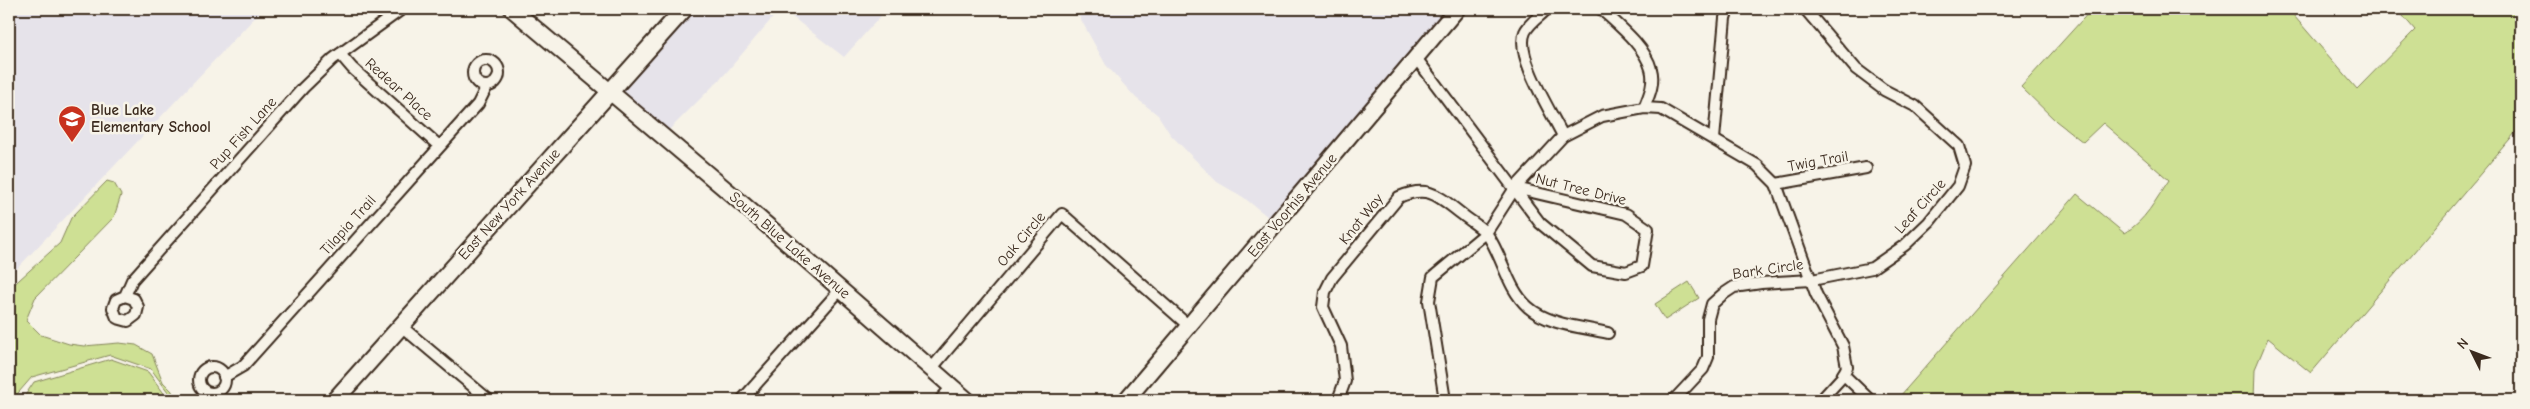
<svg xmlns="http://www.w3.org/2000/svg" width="2530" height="409" font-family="'Comic Neue',sans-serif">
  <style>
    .built { fill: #e6e3ea }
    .green { fill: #cee094; stroke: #848559 }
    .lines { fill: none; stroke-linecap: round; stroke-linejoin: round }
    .street-casing { stroke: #3b2a1e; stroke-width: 14 }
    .secondary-casing { stroke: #3b2a1e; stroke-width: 19 }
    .primary-casing { stroke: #3b2a1e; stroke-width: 20 }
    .street { stroke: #f7f3e8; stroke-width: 10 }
    .secondary { stroke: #f7f3e8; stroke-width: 15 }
    .primary { stroke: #f7f3e8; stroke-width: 16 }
    .labels { text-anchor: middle; stroke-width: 5; stroke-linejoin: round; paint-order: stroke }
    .street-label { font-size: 15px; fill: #3b2a1e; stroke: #f7f3e8 }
    .poi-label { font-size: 15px; font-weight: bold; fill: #3b2a1e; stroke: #f7f3e8; text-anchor: start }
  </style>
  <rect width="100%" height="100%" fill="#f7f3e8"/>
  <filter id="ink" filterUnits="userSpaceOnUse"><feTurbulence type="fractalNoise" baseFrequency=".02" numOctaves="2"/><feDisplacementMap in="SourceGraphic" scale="10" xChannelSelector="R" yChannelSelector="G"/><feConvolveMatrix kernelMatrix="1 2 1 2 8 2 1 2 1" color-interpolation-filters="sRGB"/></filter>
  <g filter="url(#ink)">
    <!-- built -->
    <g class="built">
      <path d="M9,9h254l-254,268z"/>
      <path d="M691,9h89l-55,65 -59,59 -49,-41z"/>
      <path d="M782,9h102l2,1 -42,47z"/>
      <path d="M1075,9h375l-178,211 -29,-23 -26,-15 -47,-48 -12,-19 -22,-17 -30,-33z"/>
    </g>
    <!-- green -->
    <g class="green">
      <path d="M2092,9h196l69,80 58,-59 -18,-21h124v117l-210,247 -43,-35 -13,31 -1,31h-349l-5,-4 177,-202 47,39c21,-11 32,-34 45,-53l-66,-57 -20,19 -27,-21 -35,-34z"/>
      <path d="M107,181l7,2 7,12 -7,22 -79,81 -9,22 15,15 28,9 15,2 35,-3 17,2 16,9 11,28 9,9 2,9 -23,-31 -41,-14 -78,22 -20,23h-3v-111l51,-46 11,-25z"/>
      <path d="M1689,282l10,16 -34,22 -10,-16z"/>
      <path d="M111,359l37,13 21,28h-147l12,-18z"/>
    </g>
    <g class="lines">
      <!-- street casing -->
      <g class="street-casing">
        <g id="street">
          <path d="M1547,9c-7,7 -18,14 -22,23 -11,23 27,81 38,104"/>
          <path d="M1601,9c17,16 44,37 50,60 4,14 -2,27 -7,39"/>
          <path d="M340,54l12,14 86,77"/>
          <path d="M1416,58l124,165 52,43 34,6 16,-6 6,-37 -22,-15 -111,-26"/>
          <circle cx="486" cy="73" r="13"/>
          <path d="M1714,139l11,-121 3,-9"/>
          <path d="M1776,184l90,-16"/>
          <path d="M125,296l9,3 4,8 -2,8 -8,6 -11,-3 -4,-10 3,-8 9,-4 7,-16 171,-192 30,-29 69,-50"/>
          <path d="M401,326l88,74"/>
          <circle cx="212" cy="380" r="13"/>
          <path d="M932,368l130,-154 128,113"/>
          <path d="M1843,374l27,26"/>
          <path d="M224,377l19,-11 235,-262 9,-18"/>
          <path d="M742,400l99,-111"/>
          <path d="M940,400l12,-13"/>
          <path d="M1338,400l7,-19 -4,-35 -18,-39 2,-15 7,-14 67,-81c31,-13 40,0 64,18 7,6 18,12 24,19 16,23 20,54 41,73 20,18 55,20 80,26"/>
          <path d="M1445,400l-16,-99 4,-24 53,-44 29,-45 48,-52 39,-20 42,-8 17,1 96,56 19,19 40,110 27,52 4,21 -5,10 -21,23"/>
          <path d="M1674,400l29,-31 5,-12v-38l4,-15 10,-9 12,-8 27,-4 51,-3 60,-12 33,-23 24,-23 29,-36 7,-20 -6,-20 -44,-40 -31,-16 -28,-21 -51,-60"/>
        </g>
      </g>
      <!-- secondary casing -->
      <g class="secondary-casing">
        <g id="secondary">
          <path d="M512,9l218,184 237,207"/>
          <path d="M1126,400l331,-391"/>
        </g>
      </g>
      <!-- primary casing -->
      <g class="primary-casing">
        <path id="primary" d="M335,400l349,-391"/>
      </g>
      <!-- street -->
      <use href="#street" class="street"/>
      <!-- secondary -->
      <use href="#secondary" class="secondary"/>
      <!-- primary -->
      <use href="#primary" class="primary"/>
    </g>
  </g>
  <!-- icons -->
  <defs>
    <g id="school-pin" transform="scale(1.4375)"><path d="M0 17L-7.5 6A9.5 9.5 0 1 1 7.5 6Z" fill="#c8321e" stroke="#f7f3e8"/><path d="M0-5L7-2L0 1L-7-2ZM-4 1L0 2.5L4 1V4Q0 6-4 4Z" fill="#fff"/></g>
  </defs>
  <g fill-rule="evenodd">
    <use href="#school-pin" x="72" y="119"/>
  </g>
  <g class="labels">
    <!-- street labels -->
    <g class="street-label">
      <text transform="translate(399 89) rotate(42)" y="5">Redear Place</text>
      <text transform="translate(243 133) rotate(-48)" y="5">Pup Fish Lane</text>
      <text transform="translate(1818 161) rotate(-10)" y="5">Twig Trail</text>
      <text transform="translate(1581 189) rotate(14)" y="5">Nut Tree Drive</text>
      <text transform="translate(509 204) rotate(-48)" y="5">East New York Avenue</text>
      <text transform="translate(1292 205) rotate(-50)" y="5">East Voorhis Avenue</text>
      <text transform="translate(1920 206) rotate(-48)" y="5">Leaf Circle</text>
      <text transform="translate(1361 219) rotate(-51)" y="5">Knot Way</text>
      <text transform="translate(348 225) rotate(-48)" y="5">Tilapia Trail</text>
      <text transform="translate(1021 239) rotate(-50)" y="5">Oak Circle</text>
      <text transform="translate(790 245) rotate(41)" y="5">South Blue Lake Avenue</text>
      <text transform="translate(1768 269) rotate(-8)" y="5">Bark Circle</text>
    </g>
    <!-- poi labels -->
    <g class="poi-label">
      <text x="91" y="115">Blue Lake<tspan x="91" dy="17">Elementary School</tspan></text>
    </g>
  </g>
  <!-- margin -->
  <rect width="2530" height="409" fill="none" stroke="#f7f3e8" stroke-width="30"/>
  <rect x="15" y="15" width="2500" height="379" fill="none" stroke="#3b2a1e" stroke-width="2" filter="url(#ink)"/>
  <!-- north arrow -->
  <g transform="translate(2472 352) rotate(312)" stroke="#f7f3e8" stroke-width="4" paint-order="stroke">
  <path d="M0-4L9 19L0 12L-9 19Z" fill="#3b2a1e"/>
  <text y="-8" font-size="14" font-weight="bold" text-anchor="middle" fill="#3b2a1e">N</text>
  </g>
</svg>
